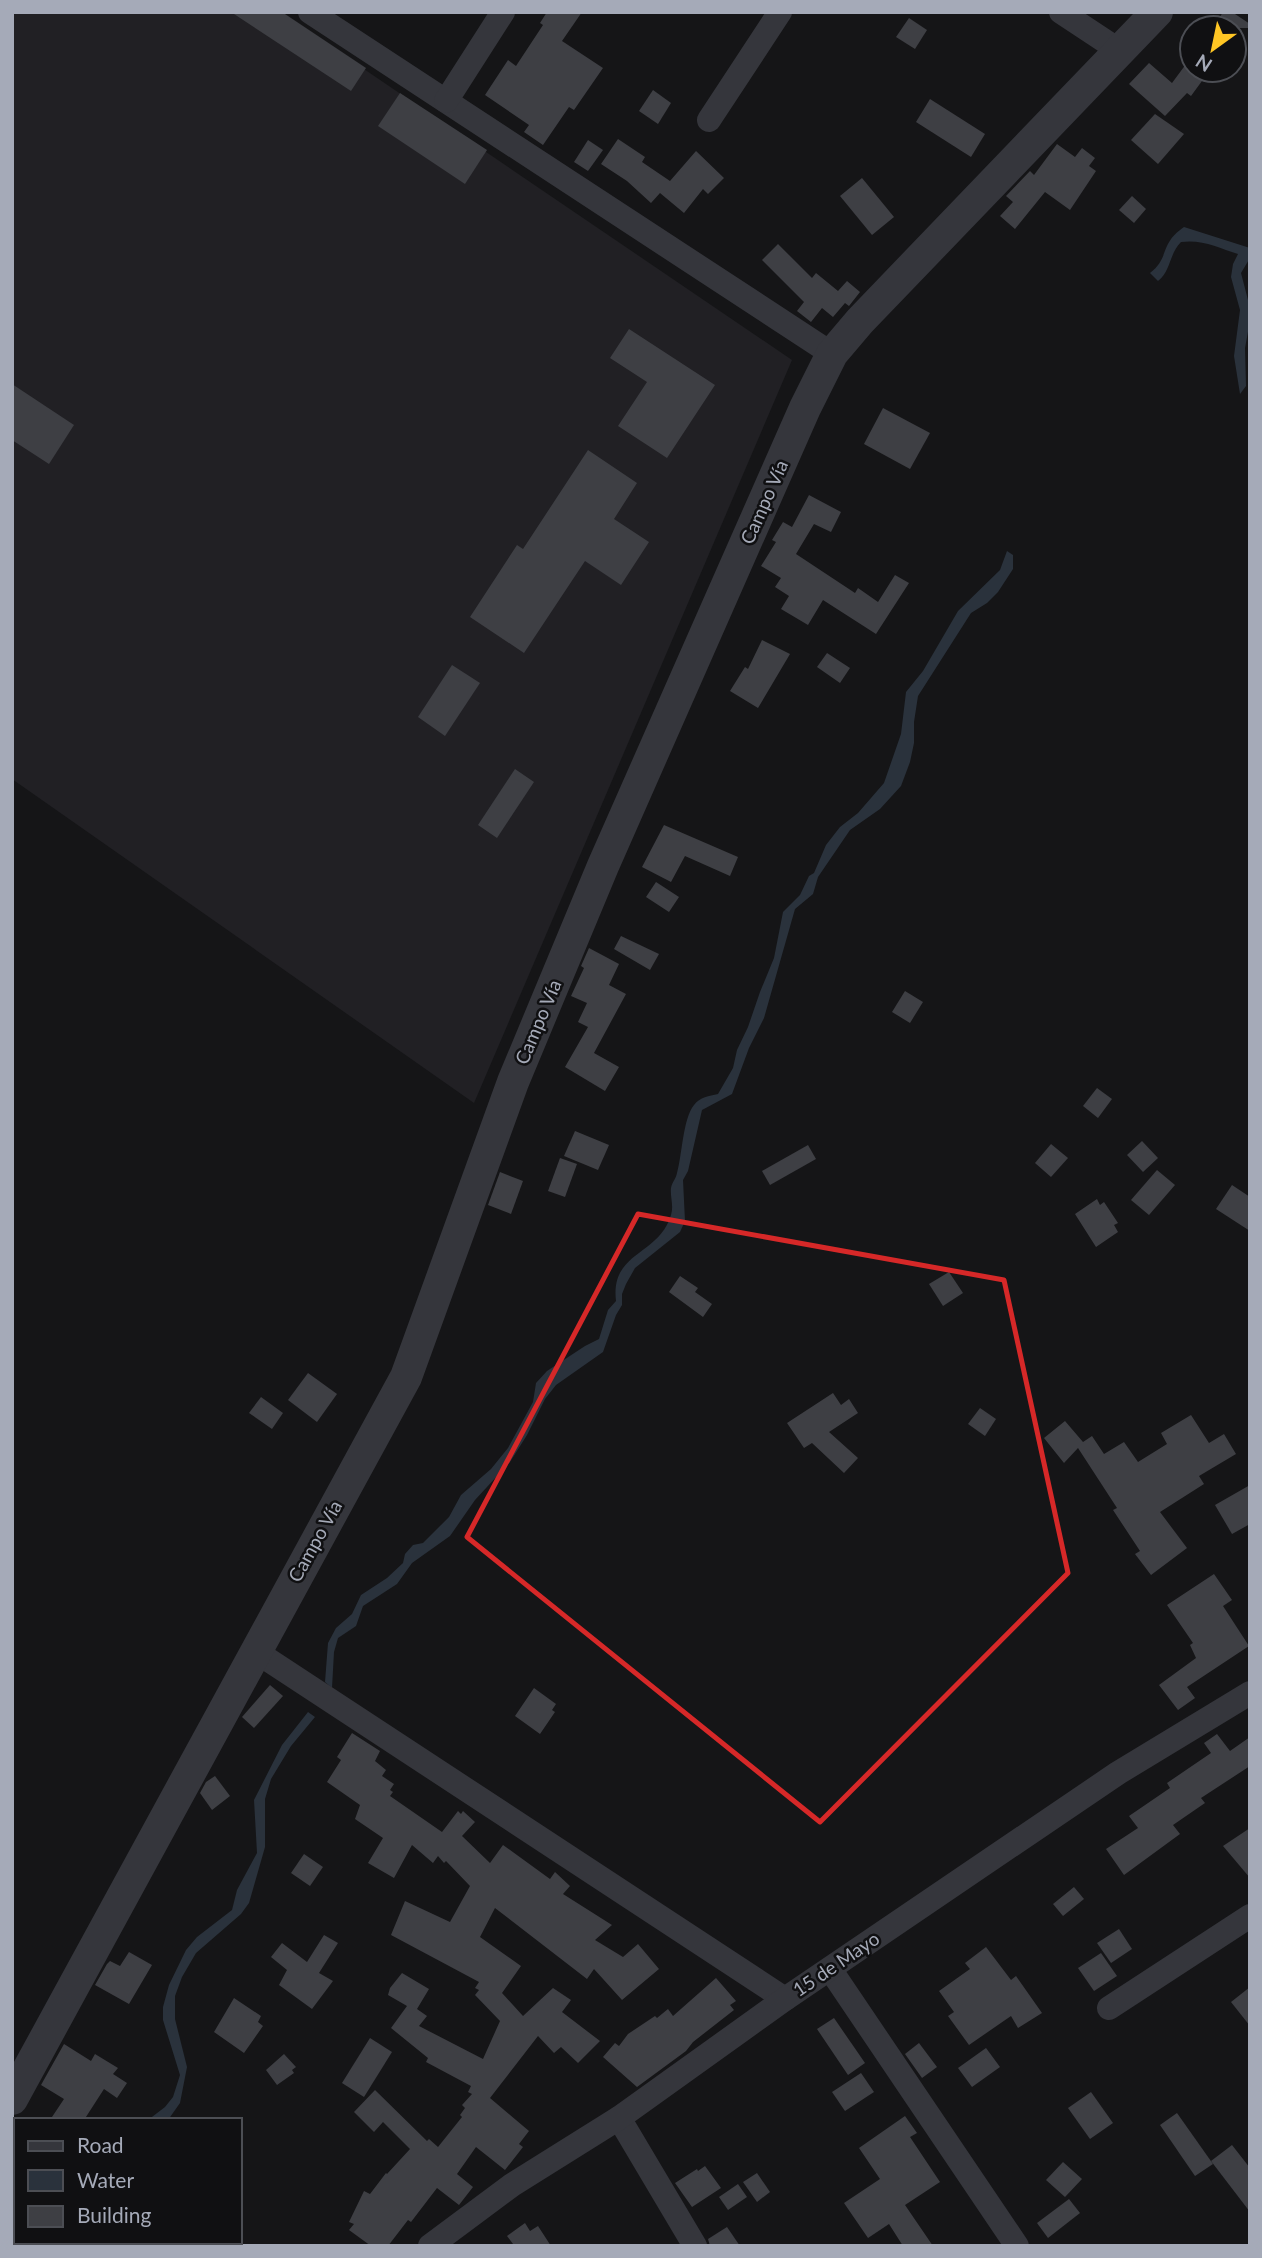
<svg xmlns="http://www.w3.org/2000/svg" width="1262" height="2258" font-family="Lato,sans-serif">
  <style>
    .built { fill: #212024 }
    .water { fill: #2a323c }
    .building { fill: #3e3f44 }
    .lines { fill: none; stroke-linecap: round; stroke-linejoin: round }
    .minor { stroke: #35363c; stroke-width: 24 }
    .tertiary { stroke: #35363c; stroke-width: 32 }
    .marked { fill: none; stroke: #d62828; stroke-width: 5; stroke-linejoin: round }
    .labels { text-anchor: middle; stroke-width: 5; stroke-linejoin: round; paint-order: stroke }
    .street-label { font-size: 19px; fill: #a5aab8; stroke: #101012 }
  </style>
  <rect width="100%" height="100%" fill="#151517"/>
  <!-- built -->
  <path class="built" d="M12,12h268l512,348 -318,743 -462,-324z"/>
  <!-- water -->
  <g class="water">
    <path d="M1184,227l66,21v10l-9,15 7,27 2,21 -5,27 1,38 -6,8 -6,-38 6,-46 -9,-33 2,-13 5,-10c-19,-6 -36,-15 -57,-12 -12,12 -10,29 -23,39l-8,-8c20,-15 9,-29 34,-46z"/>
    <path d="M1007,551l6,4v14l-15,23 -11,11 -16,10 -53,83 -4,26v21l-4,19 -9,24 -21,23 -30,21 -32,47 -5,17 -18,15 -31,109 -15,30 -17,46 -30,16 -14,61 -5,9 2,41 -5,11 -45,36 -9,16 -4,10v11l-6,10 -13,37 -47,33 -11,14 -18,36 -17,27 -35,38 -25,36 -38,27 -15,21 -34,22 -7,20 -18,12 -4,14 -2,36 -7,-6 3,-39 8,-15 16,-14 9,-19 26,-17 16,-15 2,-9 8,-9 10,-2 26,-26 12,-22 30,-26 17,-21 25,-46 3,-19 11,-12 38,-25 14,-7 9,-29 8,-9c-6,-50 43,-45 55,-86 3,-9 -1,-18 0,-27 1,-6 5,-9 6,-15 5,-17 6,-55 17,-68 6,-8 15,-9 24,-11l15,-26 4,-18 11,-23 12,-35 14,-34 9,-46 17,-17 9,-19 5,-3 12,-28 14,-18 18,-14 26,-30 17,-49 5,-42 17,-21 35,-60 42,-41z"/>
    <path d="M308,1712l7,5 -24,29 -20,33 -6,20v48l-16,56 -8,11 -45,39 -14,24 -7,19v23l12,48 -7,36 -12,17h-20l17,-13 8,-10 7,-22 -17,-55v-13l6,-22 17,-35 11,-13 35,-27 5,-20 20,-37 -3,-53 28,-55z"/>
  </g>
  <!-- building -->
  <g class="building">
    <path d="M231,12h51l84,56 -15,23z"/>
    <path d="M547,12h35l-20,29 41,27 -29,42 -5,-3 -26,38 -19,-13 5,-7 -44,-30 23,-35 8,6 27,-41 -3,-2z"/>
    <path d="M1223,12h9l18,12v4h-37z"/>
    <path d="M909,18l18,12 -12,19 -19,-12z"/>
    <path d="M1192,56v14h18l-19,26 -4,-3 -22,23 -36,-32 20,-21 23,20z"/>
    <path d="M653,90l18,13 -13,21 -19,-13z"/>
    <path d="M400,93l87,57 -22,34 -87,-58z"/>
    <path d="M930,99l55,35 -14,23 -55,-35z"/>
    <path d="M1155,114l29,20 -26,30 -27,-24z"/>
    <path d="M618,139l27,18 -3,5 28,19 26,-30 28,27 -16,16 -5,-5 -19,24 -24,-20 -9,10 -24,-22 -26,-17z"/>
    <path d="M588,140l15,10 -15,21 -14,-9z"/>
    <path d="M1057,144l18,13 7,-9 13,10 -6,8 7,5 -26,39 -25,-18 -30,37 -15,-13 13,-14 -7,-6 24,-25 4,4z"/>
    <path d="M862,178l32,39 -22,18 -32,-39z"/>
    <path d="M1132,196l14,13 -12,14 -15,-13z"/>
    <path d="M778,244l34,34 4,-5 22,18 9,-10 13,11 -11,14 -4,-3 -12,14 -11,-9 -11,14 -14,-11 7,-9 -42,-42z"/>
    <path d="M629,329l86,56 -48,73 -49,-32 29,-44 -37,-24z"/>
    <path d="M12,384l62,41 -25,39 -37,-24z"/>
    <path d="M883,408l47,25 -20,36 -46,-25z"/>
    <path d="M588,450l49,33 -23,36 35,23 -28,43 -36,-24 -61,92 -54,-36 47,-72 6,4z"/>
    <path d="M809,495l32,17 -10,20 -17,-8 -18,30 59,39 3,-5 20,14 17,-27 14,8 -33,51 -53,-34 -15,25 -27,-16 8,-13 -14,-9 6,-9 -20,-12 15,-24 -4,-2 11,-18 9,5z"/>
    <path d="M762,640l28,14 -32,54 -28,-17 15,-24 3,2z"/>
    <path d="M827,653l23,15 -10,15 -23,-16z"/>
    <path d="M452,665l28,18 -35,53 -27,-19z"/>
    <path d="M515,769l19,13 -37,56 -19,-13z"/>
    <path d="M664,825l74,32 -8,19 -45,-20 -14,26 -29,-15z"/>
    <path d="M656,882l23,15 -10,15 -23,-15z"/>
    <path d="M621,936l38,18 -9,16 -36,-21z"/>
    <path d="M589,948l30,16 -10,21 17,9 -32,59 25,14 -14,24 -40,-24 23,-40 -10,-5 9,-19 -16,-7 13,-28 -3,-2z"/>
    <path d="M905,991l18,11 -13,21 -18,-11z"/>
    <path d="M1097,1088l15,11 -14,19 -15,-12z"/>
    <path d="M575,1131l34,14 -11,25 -34,-14z"/>
    <path d="M1142,1141l16,17 -15,14 -16,-17z"/>
    <path d="M1051,1144l17,14 -17,19 -16,-14z"/>
    <path d="M808,1145l8,14 -46,26 -8,-14z"/>
    <path d="M560,1158l17,6 -12,33 -17,-6z"/>
    <path d="M1157,1170l18,15 -26,30 -18,-15z"/>
    <path d="M500,1172l23,9 -12,33 -23,-9z"/>
    <path d="M1232,1185l18,12v34l-34,-22z"/>
    <path d="M1097,1199l3,6 4,-3 14,21 -4,2 4,7 -22,15 -21,-33z"/>
    <path d="M949,1272l14,21 -20,13 -14,-22z"/>
    <path d="M680,1276l18,12 -3,4 17,12 -9,13 -34,-25z"/>
    <path d="M308,1373l29,21 -20,28 -29,-22z"/>
    <path d="M833,1393l8,12 8,-6 9,14 -29,19 29,26 -14,15 -32,-30 -8,5 -17,-25z"/>
    <path d="M261,1397l22,16 -11,16 -23,-16z"/>
    <path d="M980,1408l16,11 -11,17 -17,-12z"/>
    <path d="M1191,1415l18,28 15,-9 12,20 -37,22 5,8 -44,28 27,36 -36,27 -16,-21 5,-3 -27,-41 4,-2 -39,-60 -14,15 -20,-25 21,-17 18,21 9,-6 12,18 20,-12 14,20 29,-18 -6,-11z"/>
    <path d="M1250,1485v39l-18,10 -17,-29z"/>
    <path d="M1214,1574l18,26 -9,6 26,40 -62,41 8,11 -17,12 -19,-25 37,-27 -6,-13 3,-2 -26,-38z"/>
    <path d="M270,1685l13,11 -29,32 -12,-11z"/>
    <path d="M534,1688l22,16 -4,6 3,2 -15,22 -25,-18z"/>
    <path d="M352,1733l28,18 -5,10 11,9 -4,6 12,8 -4,6 3,2 -3,4 52,36 16,-21 3,3 2,-3 12,11 -13,14 28,27 13,-18 47,34 5,-7 15,14 -7,8 49,31 -17,15 28,17 15,-13 21,25 -37,31 -28,-31 -7,10 -92,-71 -15,29 41,29 -19,27 21,23 30,-28 18,12 -9,12 38,29 -22,22 -17,-16 -7,6 -16,-17 -48,62 39,33 -10,13 4,3 -18,23 -29,-23 -19,27 16,13 -14,18 -22,-17 -26,34 -3,-2 -20,26h-17l-22,-16 5,-6 -5,-2 15,-31 6,3 16,-21 1,1 23,-25 -27,-27 -9,10 -20,-20 21,-22 52,51 2,-2 9,8 24,-30 -2,-2 5,-7 -3,-3 10,-11 -4,-2 3,-6 -45,-24 2,-4 -37,-30 16,-22 -19,-11 2,-7 12,-15 27,16 -12,20 10,7 -8,10 64,33 17,-38 -25,-26 4,-5 -4,-2 4,-6 -88,-47 14,-34 45,21 20,-36 -24,-25 -2,2 -6,-7 -5,7 -21,-18 -18,33 -26,-15 15,-25 -28,-19 5,-14 -33,-23 14,-22 -4,-3z"/>
    <path d="M1217,1734l13,17 20,-14v29l-49,32 4,5 -32,22 7,9 -56,41 -18,-26 32,-21 -9,-12 41,-28 -3,-5 44,-30 -7,-10z"/>
    <path d="M215,1776l15,20 -18,14 -12,-17 6,-11z"/>
    <path d="M1250,1828v50l-27,-32z"/>
    <path d="M304,1854l19,13 -13,19 -19,-13z"/>
    <path d="M1074,1887l10,12 -21,17 -10,-12z"/>
    <path d="M1119,1929l13,20 -21,14 -14,-20z"/>
    <path d="M324,1935l14,8 -19,30 14,8 -21,28 -33,-24 8,-15 -16,-13 11,-14 25,19z"/>
    <path d="M986,1947l25,33 5,-4 26,37 -24,15 -7,-12 -42,29 -21,-29 6,-4 -15,-21 31,-22 -5,-6z"/>
    <path d="M129,1952l23,13 -23,39 -34,-19 12,-21 3,-3 10,5z"/>
    <path d="M1101,1953l16,23 -23,15 -16,-23z"/>
    <path d="M716,1978l20,23 -6,4 4,5 -41,32 -7,9 -49,36 -34,-30 12,-14 4,3 9,-12 27,-18 2,2 11,-9 5,7z"/>
    <path d="M1250,1987v39l-19,-24z"/>
    <path d="M234,1998l27,18 -3,6 5,4 -19,27 -30,-21z"/>
    <path d="M834,2018l31,45 -17,12 -31,-46z"/>
    <path d="M370,2038l22,14 -28,45 -22,-14z"/>
    <path d="M919,2043l18,24 -15,11 -17,-24z"/>
    <path d="M64,2044l27,17 4,-7 23,14 -5,6 14,9 -10,15 -13,-9 -20,31h-34l14,-21 -23,-14z"/>
    <path d="M986,2048l14,19 -28,20 -14,-19z"/>
    <path d="M284,2054l12,13 -4,3 2,3 -17,12 -11,-15z"/>
    <path d="M861,2073l13,19 -29,19 -13,-19z"/>
    <path d="M1091,2092l22,31 -23,16 -22,-31z"/>
    <path d="M1177,2113l36,51 -18,12 -35,-51z"/>
    <path d="M905,2116l12,17 -7,4 30,45 -35,23 28,41h-30l-14,-22 -21,14 -24,-35 36,-24 -21,-31z"/>
    <path d="M1232,2145l18,23v44l-39,-51z"/>
    <path d="M1063,2162l19,17 -17,18 -19,-17z"/>
    <path d="M705,2166l16,22 -29,19 -17,-24 22,-14 1,2z"/>
    <path d="M757,2173l13,19 -13,10 -14,-20z"/>
    <path d="M738,2184l9,13 -19,13 -9,-13z"/>
    <path d="M1069,2199l11,14 -32,25 -11,-15z"/>
    <path d="M525,2223l5,8 8,-5 13,20h-41l3,-2 -6,-8z"/>
    <path d="M727,2227l13,19h-30l-2,-7z"/>
  </g>
  <g class="lines">
    <!-- minor -->
    <g class="minor">
      <path d="M310,12l522,342"/>
      <path d="M1061,12l59,39"/>
      <path d="M446,101l57,-89"/>
      <path d="M709,120l71,-108"/>
      <path d="M255,1651l530,348"/>
      <path d="M830,1969l187,277"/>
      <path d="M1109,2008l141,-92"/>
      <path d="M619,2118l76,128"/>
      <path d="M430,2246l82,-61 107,-67 166,-119 333,-226 132,-80"/>
    </g>
    <!-- tertiary -->
    <path class="tertiary" d="M12,2099l394,-722 107,-295 90,-216 202,-458 27,-54 28,-33 297,-309"/>
  </g>
  <!-- marked area -->
  <path class="marked" d="M638,1214l366,66 64,293 -248,249 -353,-285z"/>
  <g class="labels">
    <!-- street labels -->
    <g class="street-label">
      <text transform="translate(764 502) rotate(-66)" y="7">Campo Vía</text>
      <text transform="translate(538 1022) rotate(-67)" y="7">Campo Vía</text>
      <text transform="translate(315 1541) rotate(-61)" y="7">Campo Vía</text>
      <text transform="translate(836 1964) rotate(-34)" y="7">15 de Mayo</text>
    </g>
  </g>
  <!-- border -->
  <rect width="1262" height="2258" fill="none" stroke="#a5aab8" stroke-width="28"/>
  <!-- legend -->
  <rect x="14" y="2118" width="228" height="126" fill="#101012" stroke="#4c4e54" stroke-width="2"/>
  <rect x="28" y="2141" width="35" height="10" fill="#35363c" stroke="#4c4e54" stroke-width="2"/>
  <text x="77" y="2153" font-size="21" fill="#a5aab8">Road</text>
  <rect x="28" y="2170" width="35" height="21" fill="#2a323c" stroke="#4c4e54" stroke-width="2"/>
  <text x="77" y="2188" font-size="21" fill="#a5aab8">Water</text>
  <rect x="28" y="2206" width="35" height="21" fill="#3e3f44" stroke="#4c4e54" stroke-width="2"/>
  <text x="77" y="2223" font-size="21" fill="#a5aab8">Building</text>
  <!-- north arrow -->
  <g transform="translate(1213 49) rotate(213)"><circle r="33" fill="#101012" stroke="#4c4e54" stroke-width="2"/>
  <path d="M0-5L12 26L0 18L-12 26Z" fill="#ffc624"/>
  <text y="-10" font-size="19" font-weight="bold" text-anchor="middle" fill="#a5aab8">N</text>
  </g>
</svg>
